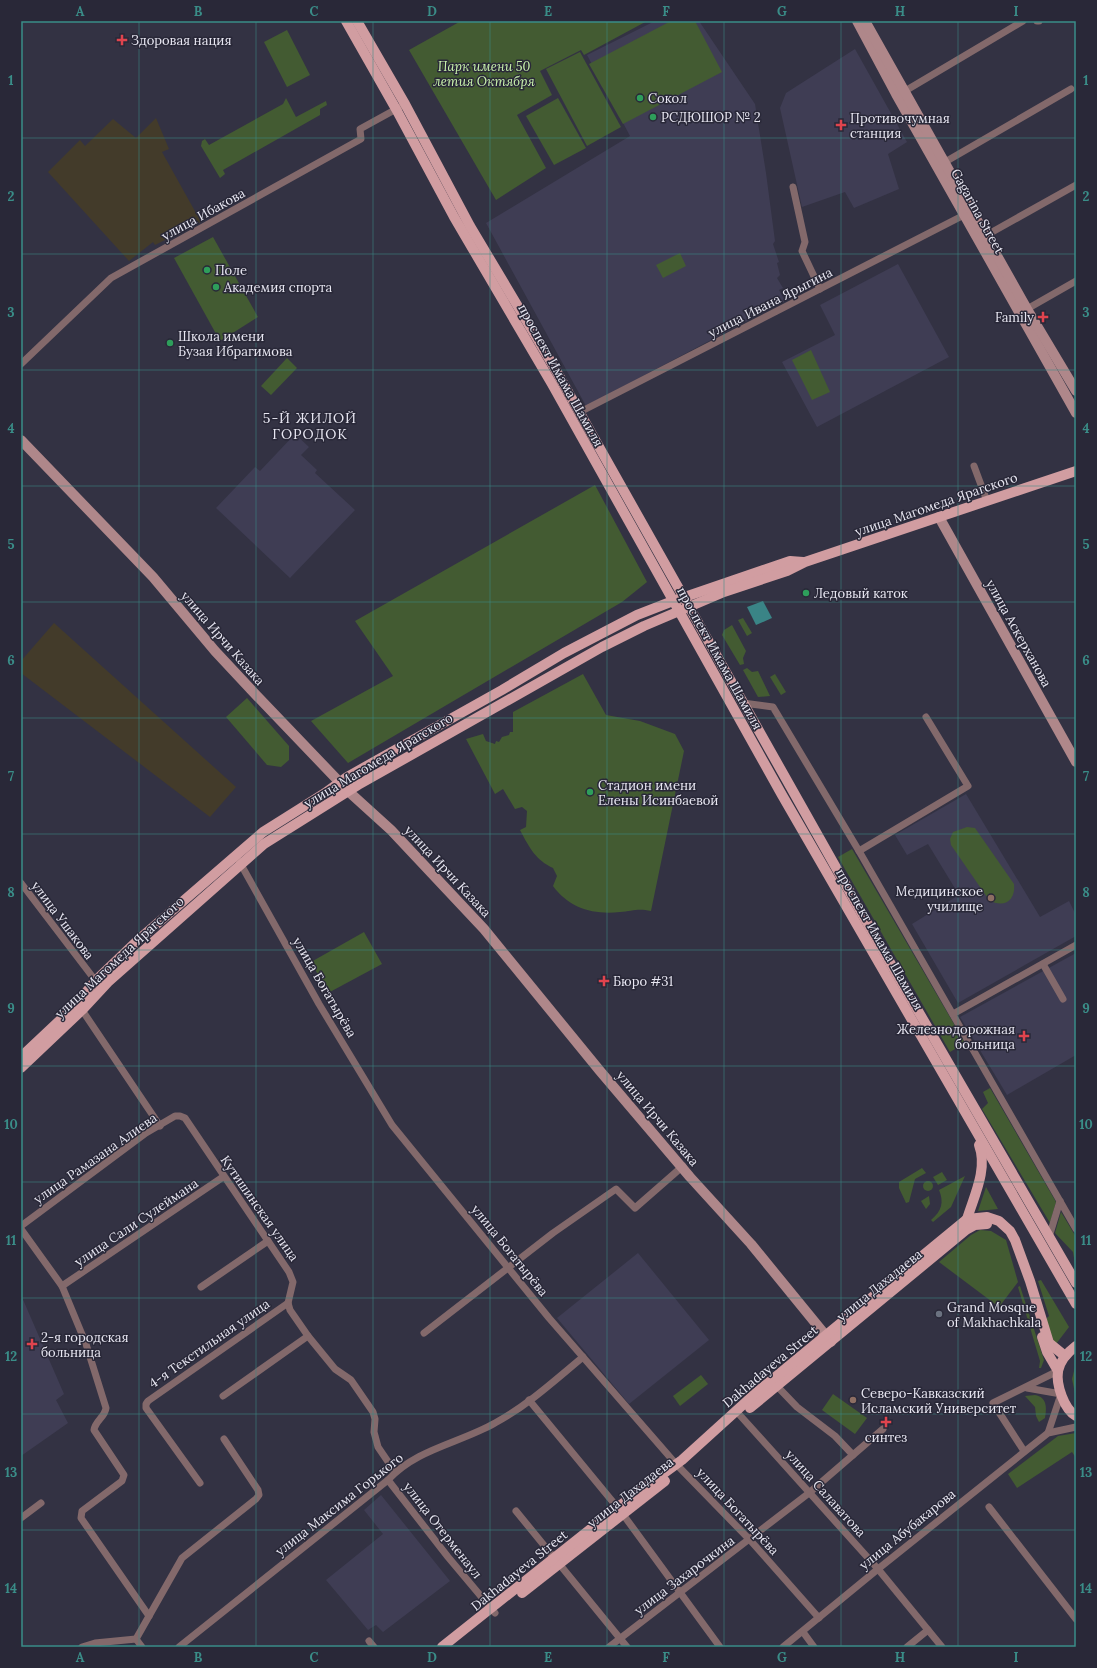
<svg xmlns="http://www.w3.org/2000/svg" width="1097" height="1668" font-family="Lora,serif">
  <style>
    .industrial { fill: #433b2a }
    .built { fill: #3f3d54 }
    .green { fill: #435b32 }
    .water { fill: #3a8486 }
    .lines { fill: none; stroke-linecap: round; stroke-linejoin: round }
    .minor { stroke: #83696b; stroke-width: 7 }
    .secondary { stroke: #af878a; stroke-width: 10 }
    .primary { stroke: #d19da1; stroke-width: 10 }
    .grid { fill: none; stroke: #3a8d88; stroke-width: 1; stroke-opacity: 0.55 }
    .health-dot { fill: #e0444e; stroke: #292838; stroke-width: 1.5 }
    .leisure-dot { fill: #2e9e5b; stroke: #292838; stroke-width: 1.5 }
    .education-dot { fill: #8d6e63; stroke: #292838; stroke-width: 1.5 }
    .worship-dot { fill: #6b7280; stroke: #292838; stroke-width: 1.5 }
    .labels { text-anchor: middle; stroke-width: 3; stroke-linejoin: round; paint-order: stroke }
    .poi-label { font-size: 13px; fill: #e8e7f2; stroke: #292838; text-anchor: start }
    .park-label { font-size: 13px; font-style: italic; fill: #c9f3ac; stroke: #292838 }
    .street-label { font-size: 13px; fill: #e8e7f2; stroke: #292838 }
    .neighbourhood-label { font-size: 14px; letter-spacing: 1px; fill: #e8e7f2; stroke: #292838 }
    .neatline { fill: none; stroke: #3a8d88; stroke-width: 1.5 }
    .grid-label { font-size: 13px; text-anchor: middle; font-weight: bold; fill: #3a8d88 }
  </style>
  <rect width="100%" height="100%" fill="#333243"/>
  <!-- industrial -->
  <g class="industrial">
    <path d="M156,118l13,31 -7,3 39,70 -46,23 -2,-3 -24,19 -81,-89 32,-32 5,6 28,-27 23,19z"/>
    <path d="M54,623l182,164 -26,30 -189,-144v-12z"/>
  </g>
  <!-- built -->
  <g class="built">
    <path d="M655,21h44l56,83 11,69 9,68 -2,3 6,18 -2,1 3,12 -3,3 6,10 -4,2 6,11 -199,105 -100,-183 144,-87 -43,-81z"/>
    <path d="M855,49l52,93 -19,12 11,35 -45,19 -9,-16 -43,15 -22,-99 6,-15z"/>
    <path d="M898,264l51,93 -132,70 -35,-65 53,-27 -15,-30z"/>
    <path d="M295,434l14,13 -8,8 16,15 -2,3 40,37 -65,68 -74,-70 39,-41 5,4z"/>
    <path d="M966,794l74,123 29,-16 7,14v21l-118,67 -46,-79 47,-29 -31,-51 -21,11 -12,-20z"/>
    <path d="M1076,953v102l-69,40 -47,-78z"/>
    <path d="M638,1253l71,87 -80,64 -72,-86z"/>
    <path d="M21,1295l43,99 -8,6 12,23 -47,33z"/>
    <path d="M381,1495l69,86 -67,51 -7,-7 -8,5 -42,-50 57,-46 -19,-24z"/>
  </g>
  <!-- green -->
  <g class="green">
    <path d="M461,21h186l-63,34 -3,-5 -41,21 12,24 -35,20 29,53 -50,32 -87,-150z"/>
    <path d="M671,21h24l27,51 -99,52 -34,-60z"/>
    <path d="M287,30l23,45 -23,12 -23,-45z"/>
    <path d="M580,52l41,75 -34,19 -41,-77z"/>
    <path d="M286,98l10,19 30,-16 1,4 -7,4v6l-97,55 2,4 -5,4 -19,-32 1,-5 3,-2 4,6 74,-41z"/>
    <path d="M558,98l28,50 -32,17 -28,-49z"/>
    <path d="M213,237l45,80 -38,24 -46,-83z"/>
    <path d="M680,253l6,13 -23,12 -7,-13z"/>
    <path d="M811,350l19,42 -18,8 -20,-40z"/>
    <path d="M287,358l10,10 -26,27 -10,-9z"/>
    <path d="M595,485l52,97 -25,20 -274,161 -37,-42 82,-45 -38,-55z"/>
    <path d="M743,618l9,15 -5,3 -9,-16z"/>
    <path d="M732,625l14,26 -3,7 1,6 -4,1 -18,-30 2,-5z"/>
    <path d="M747,668l5,4 6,-1 12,25 -12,1 -15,-27z"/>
    <path d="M583,674l23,41 34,6 35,13 9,17 -33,160c-13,-3 -19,0 -31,1 -27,3 -51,-4 -67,-26l4,-10 -4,-8c-17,-8 -23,-19 -33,-38l6,-3 1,-16 -5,-4 -7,2 -12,-20 -8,5 -29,-55 17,-5 3,7 9,3 1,-3 3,1 3,-5 7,-2 1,-3h3v-20z"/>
    <path d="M775,674l11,18 -5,3 -11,-18z"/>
    <path d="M247,698l42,48v14l-8,7 -14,-2 -41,-48z"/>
    <path d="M967,827l8,1 39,56c2,16 -10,25 -25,16l-38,-55 -1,-6 3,-7z"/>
    <path d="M852,849l113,194 -15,9 -112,-195z"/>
    <path d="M364,932l18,32 -54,29 -17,-31z"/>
    <path d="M990,1088l66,114 -6,21 -68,-114 6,-6 -5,-11z"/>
    <path d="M922,1168l4,5 -11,6 -6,23 -3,1 -7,-15v-6z"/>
    <path d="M942,1172l5,8 -9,5 -5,-8z"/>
    <path d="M965,1176l-14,31 -18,15 -2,-2c11,-9 13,-18 8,-30z"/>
    <circle cx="928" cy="1186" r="5"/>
    <path d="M986,1187l12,22 -20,2z"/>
    <path d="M929,1196l1,8 -4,5 -5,-8z"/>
    <path d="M1061,1212l15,25v33l-3,-18 -18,-19z"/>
    <path d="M980,1230l11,1 15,9 12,42 -19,25 -60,-45 32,-27z"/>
    <path d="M1041,1280l28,47 -13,17 -5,-5 -6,-19 4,-4 -11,-35z"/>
    <path d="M1020,1286l24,74 -3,8h-2l1,-7 -22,-74z"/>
    <path d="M1076,1363v35l-4,-19z"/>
    <path d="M701,1375l7,9 -28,22 -7,-10z"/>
    <path d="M833,1394l34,24 -12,16 -33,-24z"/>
    <path d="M1035,1395c12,2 12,13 10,23l-6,4 -3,-6 -1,-9 -10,-11z"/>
    <path d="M1076,1433v25l-4,-6 -55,36 -9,-14 50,-38z"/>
  </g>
  <!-- water -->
  <path class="water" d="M763,601l9,17 -16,7 -9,-18z"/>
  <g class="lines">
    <!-- minor -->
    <g class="minor">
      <path d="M1037,21h2"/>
      <path d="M905,91l118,-70"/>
      <path d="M945,162l126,-73"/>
      <path d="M793,187l12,55 -3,9 18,38"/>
      <path d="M985,236l91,-51"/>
      <path d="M1027,309l49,-28"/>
      <path d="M21,364l90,-86 250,-139 -1,-10 40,-22"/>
      <path d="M578,413l390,-200"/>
      <path d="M974,466l13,35"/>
      <path d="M743,703l30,4 86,144 217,378"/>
      <path d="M859,851l109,-65 -42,-69"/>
      <path d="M239,861l80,143 73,121 157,193 127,146 74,76 69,78"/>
      <path d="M21,883l77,101"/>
      <path d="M1043,964l20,35"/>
      <path d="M78,1008l4,2 78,116"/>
      <path d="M953,1014l123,-69"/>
      <path d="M21,1226l125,-93 29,-17h5l5,2 104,154 4,10 -5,21 2,7 18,26 27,33 16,11 22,32 2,7 -1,13 4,15 17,25"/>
      <path d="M21,1229l41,57 24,58 20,64c-1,9 -11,13 -12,22l30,45 -2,6 -40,30 -1,7 68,98"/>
      <path d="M1049,1237l11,-36"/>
      <path d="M62,1286l161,-109"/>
      <path d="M201,1287l67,-46"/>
      <path d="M424,1333l129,-100 63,-44 19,19 48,-42"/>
      <path d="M774,1383l23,24 38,29 18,19"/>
      <path d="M1027,1388l34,6 -13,39"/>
      <path d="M223,1396l85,-60"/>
      <path d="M529,1400l93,113 98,134"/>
      <path d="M737,1412l141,157 64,78"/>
      <path d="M1024,1451l-31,-48 65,-32"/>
      <path d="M388,1480l60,77 47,56"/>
      <path d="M200,1483l-54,-75v-4l2,-3 140,-98"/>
      <path d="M989,1507l87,112"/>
      <path d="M516,1511l111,136"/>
      <path d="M21,1518l20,-15"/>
      <path d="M803,1632l11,15"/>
      <path d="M136,1639l46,-81 74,-59 3,-4 -1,-5 -34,-51"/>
      <path d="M136,1639l6,8"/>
      <path d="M369,1641l5,6"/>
      <path d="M82,1647l13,-4 41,-4"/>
      <path d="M179,1647l209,-167c28,-31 72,-37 107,-57 32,-17 60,-43 88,-66"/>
      <path d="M609,1647l200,-154 74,-64"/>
      <path d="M783,1647l95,-78 170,-136 28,-6"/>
      <path d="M907,1647l21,-17"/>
    </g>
    <!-- secondary -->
    <g class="secondary">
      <path d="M857,21l39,73 180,319"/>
      <path d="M865,21l162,288 49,82"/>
      <path d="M21,440l132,137 62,74 42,45 91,95 43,39 93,99 116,142 90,106 61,67 80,98"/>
      <path d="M939,517l137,245"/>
    </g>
    <!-- primary -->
    <g class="primary">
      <path d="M346,21l50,88 58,108 98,167 230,411 294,509"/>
      <path d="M357,21l48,83 65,122 84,141 320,568 202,348"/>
      <path d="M21,1057l54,-51 20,-25 42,-40 126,-109 62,-39 22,-16 155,-87 62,-37 73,-38 36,-14 117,-40 13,1"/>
      <path d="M21,1068l61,-58 26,-28 156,-138 94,-59 244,-138 42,-21 80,-34 63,-21 18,-9 271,-91"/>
      <path d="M967,1219c7,-23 21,-50 12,-74"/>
      <path d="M1042,1337l5,15 11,19"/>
      <path d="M1076,1346c-8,6 -16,15 -18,25 -2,14 6,38 18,45"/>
      <path d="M750,1408l216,-178 9,-5 12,-1"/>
      <path d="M522,1593l143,-112"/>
      <path d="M442,1647l180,-143 60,-44 75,-68 210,-173 20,-2 12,4 11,10 5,9 15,41 19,62 16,13"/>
    </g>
  </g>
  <!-- grid -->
  <path class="grid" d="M139,21v1626M256,21v1626M373,21v1626M490,21v1626M607,21v1626M724,21v1626M841,21v1626M958,21v1626M21,138h1055M21,254h1055M21,370h1055M21,486h1055M21,602h1055M21,718h1055M21,834h1055M21,950h1055M21,1066h1055M21,1182h1055M21,1298h1055M21,1414h1055M21,1530h1055"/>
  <!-- markers -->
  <g class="health-dot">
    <path d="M120 34h4v4h4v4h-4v4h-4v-4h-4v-4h4z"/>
    <path d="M839 119h4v4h4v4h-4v4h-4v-4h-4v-4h4z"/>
    <path d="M1041 311h4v4h4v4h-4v4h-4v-4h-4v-4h4z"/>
    <path d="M602 975h4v4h4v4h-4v4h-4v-4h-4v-4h4z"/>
    <path d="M1022 1030h4v4h4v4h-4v4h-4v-4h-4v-4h4z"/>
    <path d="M30 1338h4v4h4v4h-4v4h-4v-4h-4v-4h4z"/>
    <path d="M884 1416h4v4h4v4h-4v4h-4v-4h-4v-4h4z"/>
  </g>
  <g class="leisure-dot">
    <circle cx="640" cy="98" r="4"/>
    <circle cx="653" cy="117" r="4"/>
    <circle cx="207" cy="270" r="4"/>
    <circle cx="216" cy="287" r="4"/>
    <circle cx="170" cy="343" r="4"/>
    <circle cx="806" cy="593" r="4"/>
    <circle cx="590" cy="792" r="4"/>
  </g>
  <g class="education-dot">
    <circle cx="991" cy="898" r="4"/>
    <circle cx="853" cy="1400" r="4"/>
  </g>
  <circle class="worship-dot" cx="939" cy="1314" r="4"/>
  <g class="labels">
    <!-- poi labels -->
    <g class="poi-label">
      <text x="131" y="45">Здоровая нация</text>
      <text x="648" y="103">Сокол</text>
      <text x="661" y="122">РСДЮШОР № 2</text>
      <text x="850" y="123">Противочумная<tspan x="850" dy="15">станция</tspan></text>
      <text x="215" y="275">Поле</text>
      <text x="224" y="292">Академия спорта</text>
      <text x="1034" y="322" text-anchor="end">Family</text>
      <text x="178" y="341">Школа имени<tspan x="178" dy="15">Бузая Ибрагимова</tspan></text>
      <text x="814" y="598">Ледовый каток</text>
      <text x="598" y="790">Стадион имени<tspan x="598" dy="15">Елены Исинбаевой</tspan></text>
      <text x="983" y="896" text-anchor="end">Медицинское<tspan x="983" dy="15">училище</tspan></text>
      <text x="613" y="986">Бюро #31</text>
      <text x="1015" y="1034" text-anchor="end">Железнодорожная<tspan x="1015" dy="15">больница</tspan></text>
      <text x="947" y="1312">Grand Mosque<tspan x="947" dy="15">of Makhachkala</tspan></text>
      <text x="41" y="1342">2-я городская<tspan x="41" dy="15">больница</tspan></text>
      <text x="861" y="1398">Северо-Кавказский<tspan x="861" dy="15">Исламский Университет</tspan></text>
      <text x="886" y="1442" text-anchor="middle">синтез</text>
    </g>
    <!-- park labels -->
    <g class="park-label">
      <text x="484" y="71">Парк имени 50<tspan x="484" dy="15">летия Октября</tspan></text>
    </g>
    <!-- street labels -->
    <g class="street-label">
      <text transform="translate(978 211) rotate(61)" y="5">Gagarina Street</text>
      <text transform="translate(203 214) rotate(-29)" y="5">улица Ибакова</text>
      <text transform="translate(770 302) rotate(-27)" y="5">улица Ивана Ярыгина</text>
      <text transform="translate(561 375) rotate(61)" y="5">проспект Имама Шамиля</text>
      <text transform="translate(936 504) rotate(-19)" y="5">улица Магомеда Ярагского</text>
      <text transform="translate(1019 633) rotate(61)" y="5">улица Аскерханова</text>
      <text transform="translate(223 638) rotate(49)" y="5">улица Ирчи Казака</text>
      <text transform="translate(720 658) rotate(61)" y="5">проспект Имама Шамиля</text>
      <text transform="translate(378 760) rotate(-31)" y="5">улица Магомеда Ярагского</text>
      <text transform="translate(448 871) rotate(47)" y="5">улица Ирчи Казака</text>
      <text transform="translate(63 920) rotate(53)" y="5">улица Ушакова</text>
      <text transform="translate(880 939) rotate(60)" y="5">проспект Имама Шамиля</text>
      <text transform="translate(119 957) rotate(-43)" y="5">улица Магомеда Ярагского</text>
      <text transform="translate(325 987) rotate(60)" y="5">улица Богатырёва</text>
      <text transform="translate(658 1118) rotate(50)" y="5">улица Ирчи Казака</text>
      <text transform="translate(95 1158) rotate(-35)" y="5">улица Рамазана Алиева</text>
      <text transform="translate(260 1208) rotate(55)" y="5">Кутишинская улица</text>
      <text transform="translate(136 1222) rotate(-34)" y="5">улица Сали Сулеймана</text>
      <text transform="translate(510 1250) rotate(51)" y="5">улица Богатырёва</text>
      <text transform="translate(879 1285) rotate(-39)" y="5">улица Дахадаева</text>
      <text transform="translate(209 1343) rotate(-35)" y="5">4-я Текстильная улица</text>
      <text transform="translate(770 1366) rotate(-40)" y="5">Dakhadayeva Street</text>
      <text transform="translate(630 1492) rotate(-38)" y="5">улица Дахадаева</text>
      <text transform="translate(826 1493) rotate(48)" y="5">улица Салаватова</text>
      <text transform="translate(339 1504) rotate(-38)" y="5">улица Максима Горького</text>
      <text transform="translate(738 1511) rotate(47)" y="5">улица Богатырёва</text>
      <text transform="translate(907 1529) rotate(-39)" y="5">улица Абубакарова</text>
      <text transform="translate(443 1530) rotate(52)" y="5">улица Отерменаул</text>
      <text transform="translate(519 1570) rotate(-39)" y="5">Dakhadayeva Street</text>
      <text transform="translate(684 1575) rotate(-37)" y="5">улица Захарочкина</text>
    </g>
    <!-- neighbourhood labels -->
    <g class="neighbourhood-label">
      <text x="310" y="423">5-Й ЖИЛОЙ<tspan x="310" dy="16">ГОРОДОК</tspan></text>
    </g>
  </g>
  <!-- border -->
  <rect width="1097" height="1668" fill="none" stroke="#292838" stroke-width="44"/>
  <rect x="22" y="22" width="1053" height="1624" class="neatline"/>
  <g class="grid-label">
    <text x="80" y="16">A</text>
    <text x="198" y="16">B</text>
    <text x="314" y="16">C</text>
    <text x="432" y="16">D</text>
    <text x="548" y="16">E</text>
    <text x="666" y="16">F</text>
    <text x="782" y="16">G</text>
    <text x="900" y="16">H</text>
    <text x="1016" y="16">I</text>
    <text x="11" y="85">1</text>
    <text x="1086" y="85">1</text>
    <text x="11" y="201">2</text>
    <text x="1086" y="201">2</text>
    <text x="11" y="317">3</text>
    <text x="1086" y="317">3</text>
    <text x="11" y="433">4</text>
    <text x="1086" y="433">4</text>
    <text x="11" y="549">5</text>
    <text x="1086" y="549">5</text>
    <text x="11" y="665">6</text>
    <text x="1086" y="665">6</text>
    <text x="11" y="781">7</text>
    <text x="1086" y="781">7</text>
    <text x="11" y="897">8</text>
    <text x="1086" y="897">8</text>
    <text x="11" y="1013">9</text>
    <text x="1086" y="1013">9</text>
    <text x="11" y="1129">10</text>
    <text x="1086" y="1129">10</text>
    <text x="11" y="1245">11</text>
    <text x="1086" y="1245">11</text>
    <text x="11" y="1361">12</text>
    <text x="1086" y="1361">12</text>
    <text x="11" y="1477">13</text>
    <text x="1086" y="1477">13</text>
    <text x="11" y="1593">14</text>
    <text x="1086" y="1593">14</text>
    <text x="80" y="1662">A</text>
    <text x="198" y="1662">B</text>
    <text x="314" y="1662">C</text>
    <text x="432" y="1662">D</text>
    <text x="548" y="1662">E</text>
    <text x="666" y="1662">F</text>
    <text x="782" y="1662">G</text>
    <text x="900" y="1662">H</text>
    <text x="1016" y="1662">I</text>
  </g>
</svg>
